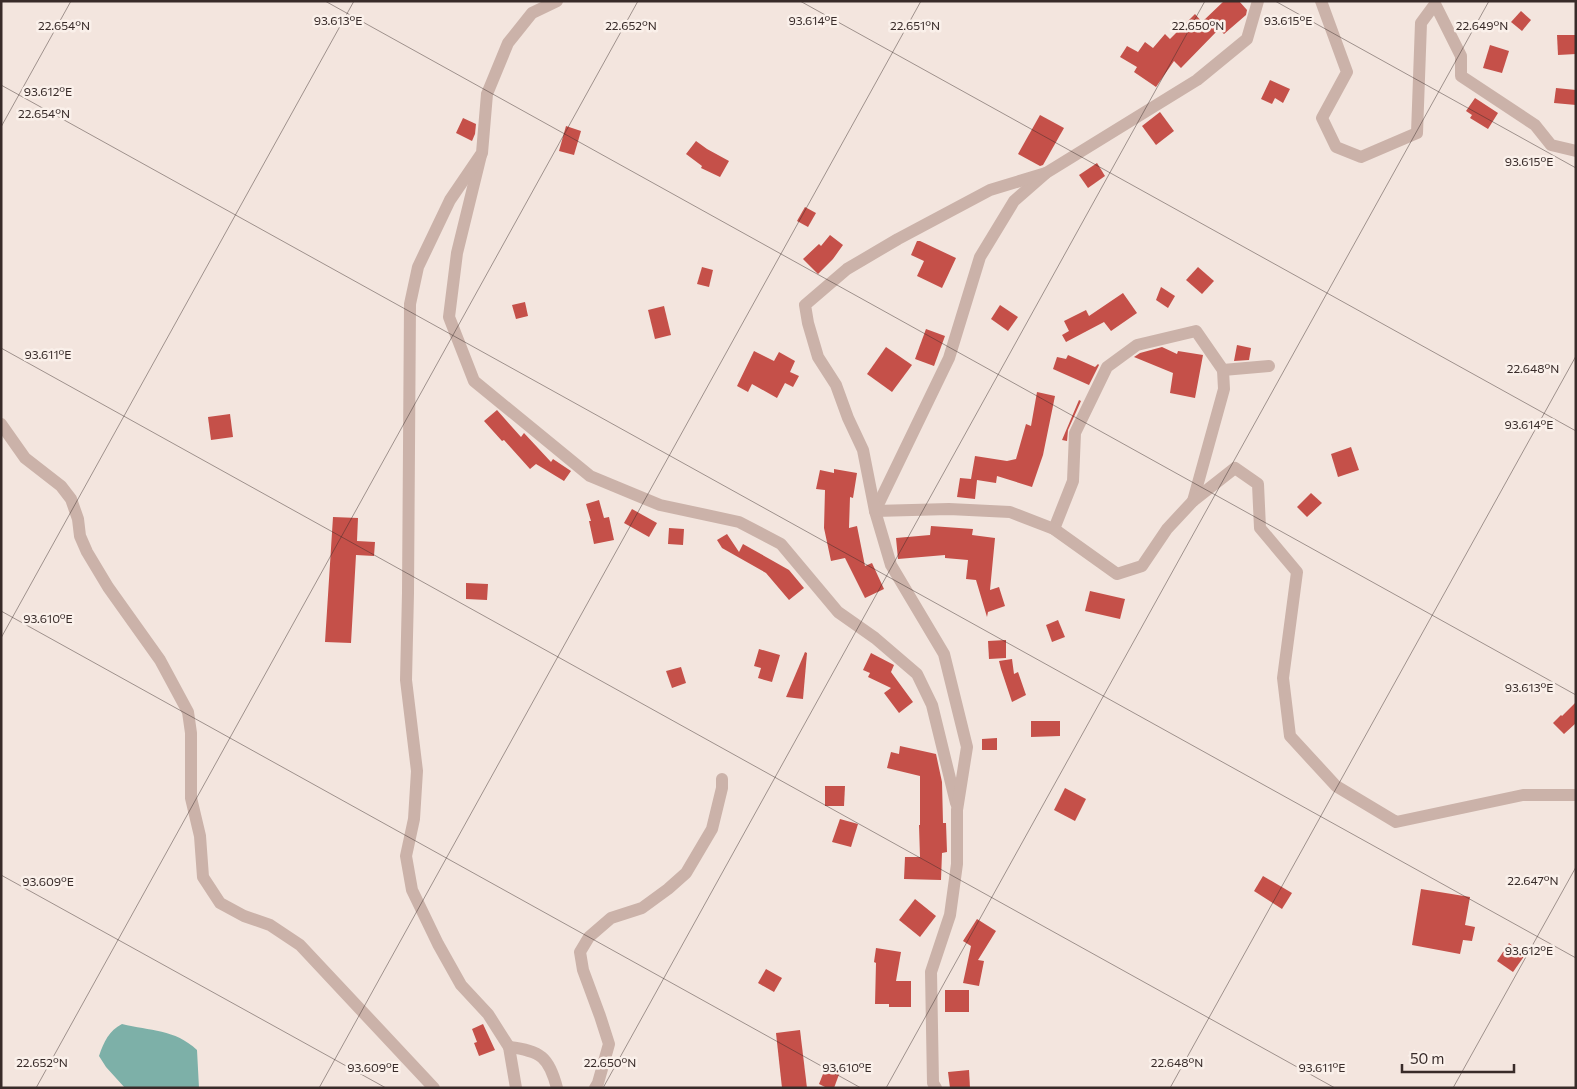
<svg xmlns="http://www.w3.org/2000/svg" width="1577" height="1089" font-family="Commissioner,sans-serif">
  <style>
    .water { fill: #7db0a8 }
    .building { fill: #c55049 }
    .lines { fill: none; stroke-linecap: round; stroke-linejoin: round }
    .minor { stroke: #cbb2a9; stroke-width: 12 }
    .tertiary { stroke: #cbb2a9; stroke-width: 12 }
    .ticks { fill: none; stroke: #382b29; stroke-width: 1; stroke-opacity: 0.45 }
    .ticks-label { font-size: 12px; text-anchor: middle; fill: #382b29; stroke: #faf0ea; stroke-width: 5; stroke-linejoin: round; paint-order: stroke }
  </style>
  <rect width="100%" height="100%" fill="#f3e5de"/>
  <!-- water -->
  <path class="water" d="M122,1024c28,7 53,5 75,26l2,38h-74l-19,-21 -7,-11c5,-15 10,-25 23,-32z"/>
  <!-- building -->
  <g class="building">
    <path d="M1224,1h15l8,9 -1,5 -22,19 -5,-5 -38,39 -7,-7 -18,26 -22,-15 3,-5 -17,-10 7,-11 11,6 7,-10 8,6 12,-14 5,5 25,-25 7,8z"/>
    <path d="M1521,11l10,9 -9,11 -11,-9z"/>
    <path d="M1557,35h19v19l-18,1z"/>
    <path d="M1490,45l19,6 -7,22 -19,-5z"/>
    <path d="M1270,80l20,9 -7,14 -8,-5 -3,6 -11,-5z"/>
    <path d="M1556,88l20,2v15l-22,-2z"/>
    <path d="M1475,98l23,15 -10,16 -18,-11 2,-3 -6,-4z"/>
    <path d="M1160,112l14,19 -18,14 -14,-19z"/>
    <path d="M1040,115l24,13 -21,37 -3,1 -22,-12z"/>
    <path d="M463,118l13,6 -1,10 -3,7 -16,-8z"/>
    <path d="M566,126l15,5 -7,24 -15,-4z"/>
    <path d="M696,141l11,8 22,12 -9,16 -19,-9 1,-2 -16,-12z"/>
    <path d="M1097,163l8,13 -17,12 -9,-13z"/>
    <path d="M805,207l11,6 -8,14 -11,-6z"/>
    <path d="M830,235l13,10 -10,14 -15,15 -15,-15 16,-15 2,2z"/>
    <path d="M917,241h3l36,17 -14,30 -25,-12 7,-15 -13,-6z"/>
    <path d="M702,267l11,3 -4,17 -12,-3z"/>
    <path d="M1198,267l16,14 -12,13 -16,-14z"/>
    <path d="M1161,287l14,9 -7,12 -12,-8z"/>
    <path d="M1123,293l14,20 -26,18 -7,-9 -38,20 -4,-7 7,-4 -5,-10 22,-11 3,6z"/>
    <path d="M525,302l3,14 -12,3 -4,-14z"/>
    <path d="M1000,305l18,12 -10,14 -17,-12z"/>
    <path d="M664,306l7,29 -16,4 -7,-29z"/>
    <path d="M926,329l19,7 -11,30 -19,-7z"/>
    <path d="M1237,345l14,3 -2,12 -15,1z"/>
    <path d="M886,347l26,18 -20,27 -25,-18z"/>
    <path d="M1162,347l15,7 1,-3 25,4 -8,43 -25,-5 3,-20 -39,-16 6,-4z"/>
    <path d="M754,351l20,10 5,-9 16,9 -5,11 9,4 -6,11 -8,-4 -8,15 -25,-14 -4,8 -11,-6z"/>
    <path d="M1068,355l27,12 3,-3 1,1 -10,20 -36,-16 4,-12 9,2z"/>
    <path d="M1037,392l18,4 -12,59 -11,32 -35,-11 -1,7 -19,-3 -2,19 -18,-2 3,-19 11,1 4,-23 32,5 9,-2 10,-35 5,2z"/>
    <path d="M1079,400l2,1 -13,29 -1,11 -5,-1z"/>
    <path d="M497,410l24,27 3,-4 27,29 2,-3 18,12 -7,10 -28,-17 -6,5 -26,-29 -2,1 -18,-20z"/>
    <path d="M230,414l3,23 -22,3 -3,-23z"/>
    <path d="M1351,447l8,23 -21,7 -7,-23z"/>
    <path d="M834,469l23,4 -4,25 -3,-1 -1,31 8,-2 8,40 7,-3 12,26 -19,9 -20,-40 -14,3 -7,-33 1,-38 -9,-1 4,-19 14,3z"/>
    <path d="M1311,493l11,10 -15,14 -10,-10z"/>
    <path d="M599,500l5,18 5,-1 5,23 -20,4 -5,-23h2l-5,-17z"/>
    <path d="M632,509l25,14 -8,14 -25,-14z"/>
    <path d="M333,517l25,1 -1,23 18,1 -1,14 -18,-1 -5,88 -26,-1z"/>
    <path d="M931,526l42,3 -1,6 23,3 -5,52 9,-3 6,19 -17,6 -1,5 -11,-37 -10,-1 2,-19 -23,-2v-3l-47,4 -2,-21 34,-3z"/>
    <path d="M669,528l15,1 -1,16 -15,-1z"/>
    <path d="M727,534l12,18 4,-8 46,26 15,18 -15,12 -23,-27 -44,-25 -5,-8z"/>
    <path d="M466,583l22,1 -1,16 -21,-1z"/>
    <path d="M1090,591l35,8 -5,20 -35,-8z"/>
    <path d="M1058,620l7,17 -13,5 -6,-17z"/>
    <path d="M1006,640v18l-17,1 -1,-18z"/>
    <path d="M759,649l21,6 -8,27 -14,-4 3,-10 -7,-2z"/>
    <path d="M805,652l2,1 -4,46 -17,-2z"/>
    <path d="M871,653l23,12 -3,7 22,30 -14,11 -15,-20 7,-5 -23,-11 2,-4 -7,-3z"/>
    <path d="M1012,659l2,15 4,-2 8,23 -14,7 -11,-33 -2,-8z"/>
    <path d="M681,667l5,16 -14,5 -6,-17z"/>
    <path d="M1576,702v21l-12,11 -11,-11 8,-8 1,1z"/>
    <path d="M1031,721h29v15l-29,1z"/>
    <path d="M997,738v12h-15v-11z"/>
    <path d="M900,746l36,8 6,28 1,41h3l1,29 -5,1 -1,27 -37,-1 1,-22h15l-1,-32h1v-49l-33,-8 4,-16 8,2z"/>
    <path d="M825,786h20l-1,20h-19z"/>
    <path d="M1065,788l21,11 -11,22 -21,-11z"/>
    <path d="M840,819l18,5 -7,23 -19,-5z"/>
    <path d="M1263,876l29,17 -10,16 -28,-18z"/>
    <path d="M1421,889l49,8 -5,28 10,2 -3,14 -9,-1 -3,14 -48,-9z"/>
    <path d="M915,899l21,17 -16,21 -21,-17z"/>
    <path d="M977,919l19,12 -18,29 6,1 -5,25 -16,-3 8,-37 -8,-5z"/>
    <path d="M1509,943l16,12 -12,17 -16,-11z"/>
    <path d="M876,948l25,4 -5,29h15v26h-22v-3h-14l1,-41 -2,-1z"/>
    <path d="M766,969l16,9 -8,14 -16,-9z"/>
    <rect x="945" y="990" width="24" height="22"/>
    <path d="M483,1024l12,26 -16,6 -5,-13 3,-1 -5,-13z"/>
    <path d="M800,1030l7,58h-25l-6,-55z"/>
    <path d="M827,1064l14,5 -7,19h-7l-8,-4z"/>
    <path d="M969,1070l1,18h-20l-2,-16z"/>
  </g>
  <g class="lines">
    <!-- minor -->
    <g class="minor">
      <path d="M1321,1l26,71 -25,46 14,29 25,10 56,-24 4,-110 14,-19 26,52v20l74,49 16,20 25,6"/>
      <path d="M481,155l-24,98 -8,64 25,64 116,95 70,29 79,17 42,22 57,68 37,26 42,36 15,31 24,98"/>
      <path d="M1,424l24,34 36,28 10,13 7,20 2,17 7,16 21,35 52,73 28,52 3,21v65l9,38 3,41 17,26 24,13 26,9 30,20 134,143"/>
      <path d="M1193,501l31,-112 -1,-19"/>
      <path d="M1054,529l19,-48 2,-48 32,-66 30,-22 59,-14 27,39 46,-4"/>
      <path d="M509,1047c32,4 40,10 48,41"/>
      <path d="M595,1088l3,-5 11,-39 -9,-28 -17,-46 -3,-18 9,-15 22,-19 31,-10 26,-19 18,-16 26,-44 10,-41v-9"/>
      <path d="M936,1088l-3,-5 -2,-111 19,-57 7,-51v-54l10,-63 -23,-93 -53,-89 -16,-54 74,-153 31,-101 34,-56 32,-28 151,-93 50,-41 11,-38"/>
    </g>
    <!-- tertiary -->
    <g class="tertiary">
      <path d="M1046,173l-56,17 -92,49 -51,30 -42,36 3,18 10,34 18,28 12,33 15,32 12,61 74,-2 61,3 44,17 63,45 25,-8 25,-37 26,-28 42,-33 23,16 2,44 37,44 -14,106 7,58 46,50 60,36 127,-27h53"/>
      <path d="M516,1088l-7,-41 -21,-33 -27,-29 -23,-41 -26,-54 -6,-34 8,-37 3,-48 -11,-91 2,-87 2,-289 8,-37 32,-67 32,-47 5,-59 21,-51 24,-30 25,-12"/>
    </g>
  </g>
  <!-- ticks -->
  <path class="ticks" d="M325,1l1251,694M800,1l776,430M1275,1l301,167M1,85l1575,873M1,127l70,-126M1,348l1334,740M1,611l860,477M1,638l353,-637M1,875l385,213M36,1088l602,-1087M319,1088l602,-1087M603,1088l602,-1087M886,1088l603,-1087M1170,1088l406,-732M1453,1088l123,-221"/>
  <g class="ticks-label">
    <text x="338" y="25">93.613°E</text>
    <text x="813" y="25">93.614°E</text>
    <text x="1288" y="25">93.615°E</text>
    <text x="64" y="30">22.654°N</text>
    <text x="631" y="30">22.652°N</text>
    <text x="915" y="30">22.651°N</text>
    <text x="1198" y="30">22.650°N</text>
    <text x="1482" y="30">22.649°N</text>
    <text x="48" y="96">93.612°E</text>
    <text x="44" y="118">22.654°N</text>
    <text x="1529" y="166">93.615°E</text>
    <text x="48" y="359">93.611°E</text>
    <text x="1533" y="373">22.648°N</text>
    <text x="1529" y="429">93.614°E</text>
    <text x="48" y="623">93.610°E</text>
    <text x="1529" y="692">93.613°E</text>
    <text x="1533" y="885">22.647°N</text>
    <text x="48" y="886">93.609°E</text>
    <text x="1529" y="955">93.612°E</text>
    <text x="42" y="1067">22.652°N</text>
    <text x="610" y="1067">22.650°N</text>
    <text x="1177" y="1067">22.648°N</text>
    <text x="373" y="1072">93.609°E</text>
    <text x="847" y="1072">93.610°E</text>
    <text x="1322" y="1072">93.611°E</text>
  </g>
  <!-- border -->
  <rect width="1577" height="1089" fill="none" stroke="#382b29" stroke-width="5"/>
  <!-- scale -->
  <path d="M1402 1064v8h112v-8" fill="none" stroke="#382b29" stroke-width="2.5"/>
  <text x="1410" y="1064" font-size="15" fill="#382b29" stroke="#faf0ea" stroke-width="4" paint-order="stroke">50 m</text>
</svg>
